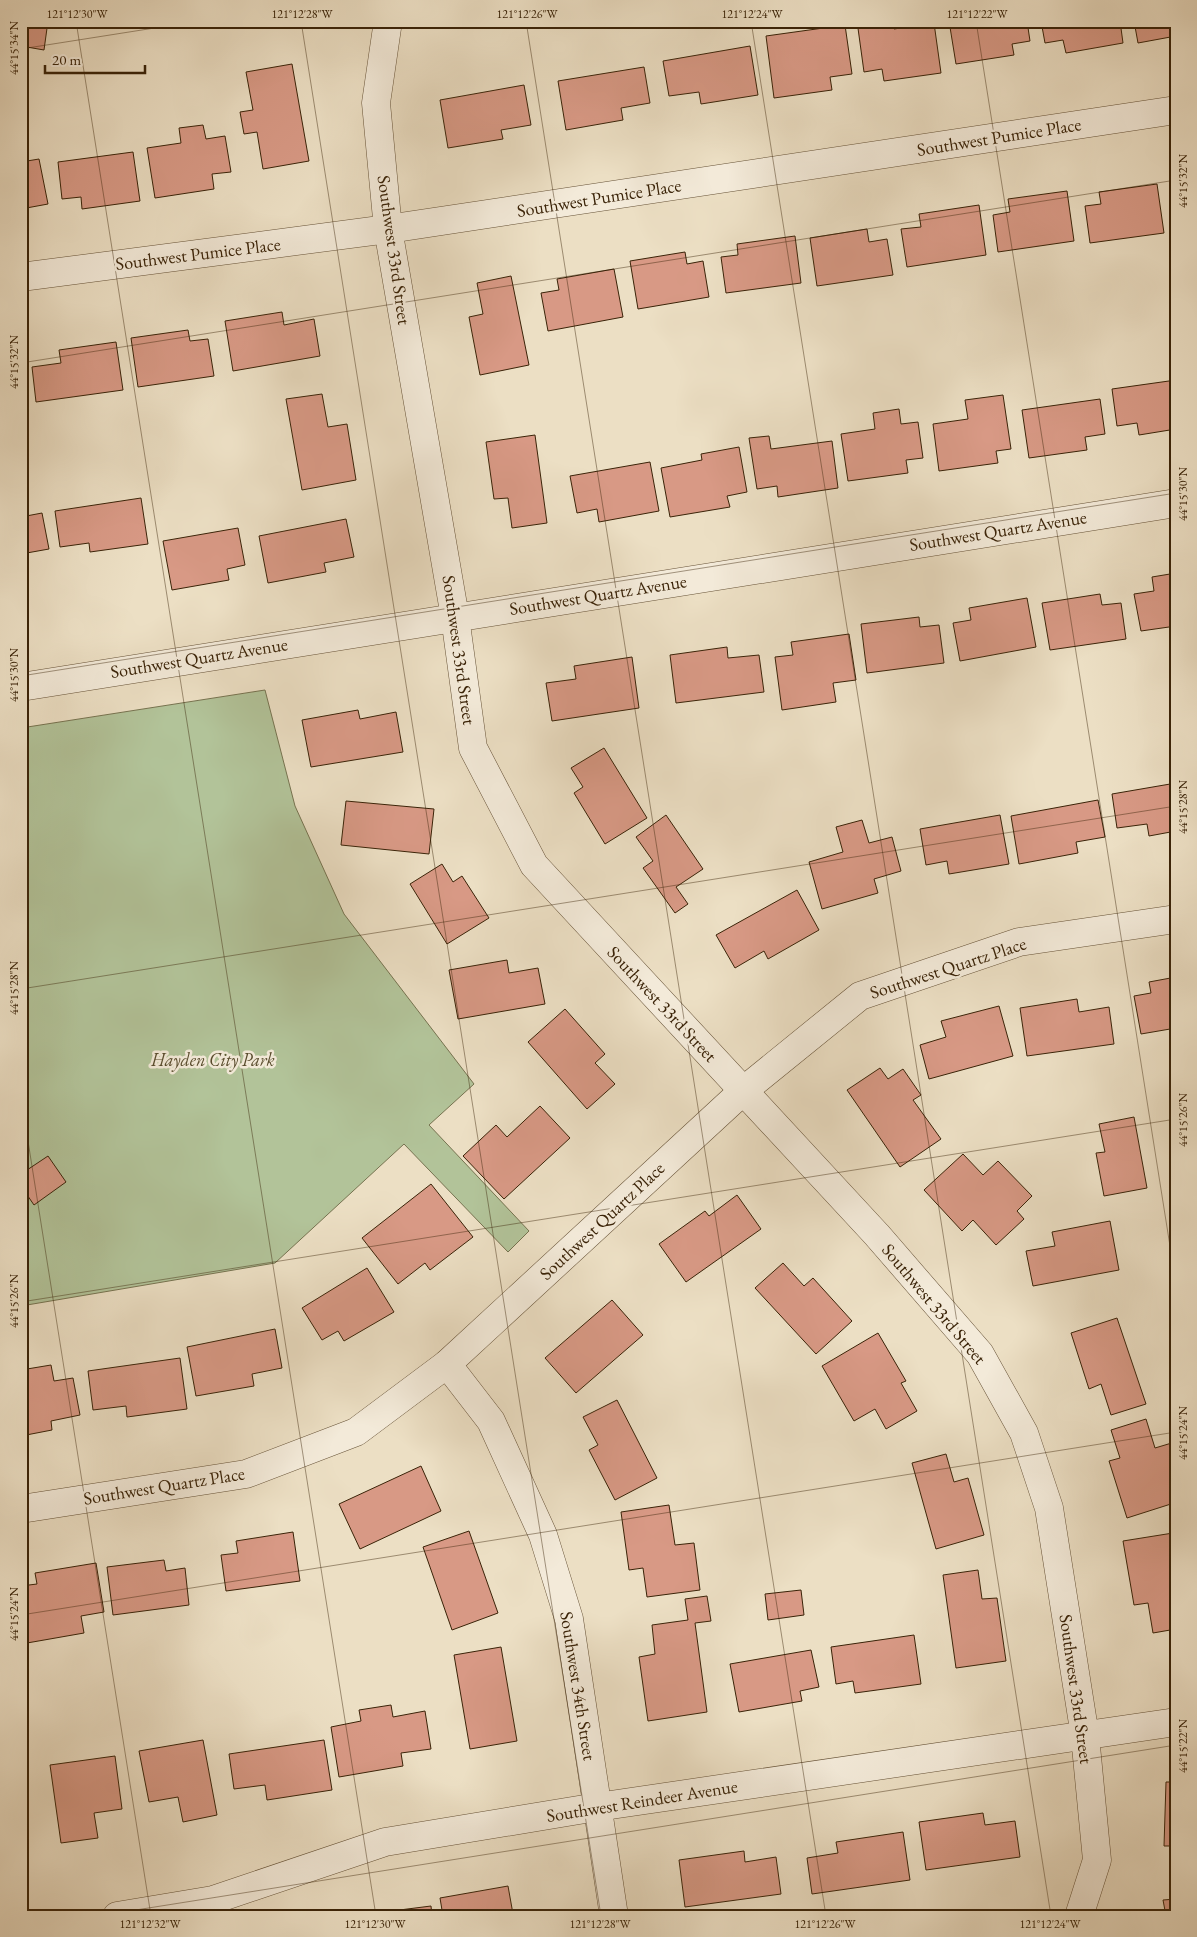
<svg xmlns="http://www.w3.org/2000/svg" width="1197" height="1937" font-family="'EB Garamond',serif">
  <style>
    .green { fill: #b2c399; stroke: #767350 }
    .building { fill: #d89985; stroke: #3a2308 }
    .lines { fill: none; stroke-linecap: round; stroke-linejoin: round }
    .minor-casing { stroke: #665237; stroke-width: 29 }
    .minor { stroke: #f3ead9; stroke-width: 28 }
    .ticks { fill: none; stroke: #3a2308; stroke-width: 1; stroke-opacity: 0.45 }
    .labels { text-anchor: middle; stroke-width: 5; stroke-linejoin: round; paint-order: stroke }
    .street-label { font-size: 18px; fill: #3a2308; stroke: #f3ead9 }
    .park-label { font-size: 18px; font-style: italic; fill: #584b2c; stroke: #f3ead9 }
    .neatline { fill: none; stroke: #3a2308; stroke-width: 2 }
    .ticks-label { font-size: 12px; text-anchor: middle; fill: #3a2308 }
  </style>
  <rect width="100%" height="100%" fill="#ecdfc4"/>
  <filter id="stains"><feTurbulence type="fractalNoise" baseFrequency=".004" numOctaves="4"/><feColorMatrix values="0 0 0 0 .2 0 0 0 0 .09 0 0 0 0 .02 0 0 0 .5 -.17"/></filter>
  <radialGradient id="worn" r=".72"><stop offset=".6" stop-color="#630" stop-opacity="0"/><stop offset="1" stop-color="#630" stop-opacity=".3"/></radialGradient>
  <!-- green -->
  <path class="green" d="M265,690l30,116 49,108 130,170 -45,41 100,106 -21,21 -104,-108 -129,119 -254,43v-578z"/>
  <!-- building -->
  <g class="building">
    <path d="M21,21h27l-4,29 -23,-4z"/>
    <path d="M857,21h36l1,8 40,-6 7,50 -57,8 -2,-12 -18,3z"/>
    <path d="M949,21h78l3,20 -18,3 2,11 -58,9z"/>
    <path d="M1041,21h79l3,22 -57,10 -3,-13 -18,3z"/>
    <path d="M1134,21h42v15l-38,7z"/>
    <path d="M845,25l7,49 -22,3 2,13 -58,8 -8,-62z"/>
    <path d="M750,46l8,49 -57,9 -2,-12 -30,4 -6,-35z"/>
    <path d="M292,64l17,97 -46,8 -6,-37 -13,2 -4,-22 13,-2 -7,-38z"/>
    <path d="M644,67l6,36 -29,5 2,12 -57,10 -8,-49z"/>
    <path d="M524,85l7,40 -30,5 2,9 -55,9 -8,-48z"/>
    <path d="M203,125l3,14 19,-3 6,36 -19,2 2,15 -59,9 -8,-50 34,-5 -2,-15z"/>
    <path d="M133,152l7,49 -58,8 -1,-12 -19,2 -4,-37z"/>
    <path d="M39,159l9,45 -27,5v-47z"/>
    <path d="M1157,184l7,49 -74,10 -5,-37 16,-2 -2,-12z"/>
    <path d="M1067,191l7,50 -76,11 -5,-37 17,-3 -2,-13z"/>
    <path d="M979,205l7,50 -79,12 -6,-38 20,-2 -2,-13z"/>
    <path d="M867,229l2,13 18,-3 6,36 -76,11 -7,-48z"/>
    <path d="M795,236l6,47 -75,10 -5,-36 17,-2 -1,-11z"/>
    <path d="M685,252l2,12 16,-3 6,36 -71,12 -8,-48z"/>
    <path d="M614,269l9,48 -75,14 -7,-38 18,-3 -2,-11z"/>
    <path d="M511,276l18,89 -49,10 -11,-58 14,-3 -6,-31z"/>
    <path d="M282,312l2,13 30,-6 6,37 -87,15 -8,-50z"/>
    <path d="M188,330l2,11 18,-2 6,37 -76,11 -7,-49z"/>
    <path d="M116,342l7,48 -87,12 -4,-35 29,-4 -2,-13z"/>
    <path d="M21,375l7,37 -7,1z"/>
    <path d="M1176,380v49l-37,6 -2,-12 -20,3 -5,-37z"/>
    <path d="M322,394l6,33 19,-3 9,56 -54,10 -16,-91z"/>
    <path d="M1003,395l8,54 -15,2 2,12 -59,8 -6,-47 35,-5 -3,-19z"/>
    <path d="M1100,399l5,35 -20,3 2,13 -58,8 -7,-48z"/>
    <path d="M899,409l2,15 17,-2 5,36 -17,2 2,13 -60,8 -7,-47 34,-5 -2,-16z"/>
    <path d="M535,435l12,88 -35,5 -4,-30 -14,1 -8,-57z"/>
    <path d="M769,436l2,13 61,-8 6,47 -60,9 -1,-11 -20,3 -8,-51z"/>
    <path d="M739,447l8,45 -20,4 3,11 -60,10 -9,-49 41,-8 -1,-6z"/>
    <path d="M650,462l9,49 -60,11 -2,-13 -20,4 -7,-37z"/>
    <path d="M141,498l7,46 -58,8 -1,-9 -29,4 -5,-36z"/>
    <path d="M42,513l7,36 -28,5v-37z"/>
    <path d="M346,519l8,38 -30,6 2,9 -58,11 -9,-47z"/>
    <path d="M238,528l7,37 -18,4 2,11 -57,10 -9,-49z"/>
    <path d="M1176,573v53l-35,5 -7,-37 20,-3 -2,-14z"/>
    <path d="M1100,594l2,11 19,-2 5,36 -76,11 -8,-47z"/>
    <path d="M1027,598l9,49 -76,14 -7,-38 18,-3 -2,-12z"/>
    <path d="M919,617l1,10 19,-2 5,38 -77,10 -6,-49z"/>
    <path d="M849,634l7,46 -23,3 3,19 -54,8 -7,-53 18,-2 -2,-13z"/>
    <path d="M727,647l1,11 31,-3 5,37 -88,11 -6,-48z"/>
    <path d="M632,657l7,51 -87,13 -6,-38 30,-4 -2,-13z"/>
    <path d="M358,710l2,9 36,-7 7,40 -92,15 -9,-47z"/>
    <path d="M604,748l43,70 -42,26 -31,-51 9,-6 -12,-19z"/>
    <path d="M1176,783v48l-27,5 -2,-12 -30,4 -5,-34z"/>
    <path d="M1098,800l7,37 -29,5 2,11 -59,11 -8,-48z"/>
    <path d="M346,801l88,8 -5,45 -88,-9z"/>
    <path d="M666,815l37,54 -27,18 12,17 -13,9 -32,-45 10,-7 -17,-24z"/>
    <path d="M1000,815l9,49 -60,10 -2,-13 -21,4 -6,-36z"/>
    <path d="M862,820l7,23 23,-6 9,34 -27,8 4,14 -56,16 -13,-47 34,-10 -7,-25z"/>
    <path d="M442,864l11,18 9,-6 27,42 -42,26 -37,-60z"/>
    <path d="M797,890l22,40 -51,29 -4,-8 -29,17 -19,-33z"/>
    <path d="M507,960l2,13 29,-5 7,36 -87,15 -9,-49z"/>
    <path d="M1176,977v51l-35,6 -7,-38 17,-3 -2,-11z"/>
    <path d="M1077,999l2,13 30,-5 5,37 -87,12 -7,-48z"/>
    <path d="M999,1006l14,50 -84,23 -9,-34 26,-8 -5,-16z"/>
    <path d="M565,1009l40,45 -10,9 20,21 -28,25 -59,-67z"/>
    <path d="M880,1068l8,11 15,-10 18,26 -8,5 28,39 -41,28 -53,-77z"/>
    <path d="M540,1106l30,32 -66,61 -41,-43 33,-31 11,12z"/>
    <path d="M1134,1117l13,71 -43,8 -8,-43 9,-1 -6,-28z"/>
    <path d="M963,1154l20,21 15,-14 34,35 -15,15 7,8 -28,26 -23,-25 -11,11 -38,-41z"/>
    <path d="M48,1156l18,26 -32,23 -13,-19v-12z"/>
    <path d="M431,1184l42,53 -43,33 -5,-7 -27,21 -36,-46z"/>
    <path d="M737,1195l24,34 -75,53 -27,-38 46,-33 4,5z"/>
    <path d="M1110,1221l9,49 -86,16 -7,-35 29,-5 -3,-14z"/>
    <path d="M783,1263l21,23 9,-8 39,43 -36,33 -61,-66z"/>
    <path d="M367,1268l27,44 -50,29 -6,-10 -16,9 -20,-32z"/>
    <path d="M612,1300l31,35 -67,58 -31,-35z"/>
    <path d="M1117,1318l29,86 -35,11 -10,-31 -12,5 -18,-56z"/>
    <path d="M275,1329l7,39 -30,6 2,12 -58,10 -9,-49z"/>
    <path d="M878,1333l28,48 -5,2 16,28 -31,18 -11,-20 -21,12 -32,-55z"/>
    <path d="M180,1358l7,51 -60,8 -1,-11 -33,4 -5,-39z"/>
    <path d="M51,1365l3,16 19,-3 7,37 -29,6 1,9 -31,6v-66z"/>
    <path d="M617,1400l40,78 -42,22 -26,-50 9,-5 -15,-28z"/>
    <path d="M1146,1419l9,29 20,-6 1,52 -4,1 2,8 -47,15 -18,-57 11,-3 -9,-28z"/>
    <path d="M946,1454l8,28 14,-4 16,57 -48,14 -24,-86z"/>
    <path d="M421,1466l20,45 -81,38 -21,-45z"/>
    <path d="M669,1505l6,40 19,-2 6,47 -53,7 -4,-29 -14,2 -8,-58z"/>
    <path d="M469,1531l29,82 -46,17 -29,-83z"/>
    <path d="M293,1532l7,49 -74,10 -5,-36 17,-2 -2,-12z"/>
    <path d="M1173,1533l3,16v80l-23,4 -5,-30 -14,2 -11,-64z"/>
    <path d="M164,1560l2,11 19,-3 4,37 -76,10 -6,-48z"/>
    <path d="M96,1563l8,49 -23,4 3,17 -57,10 -6,-33v-24l16,-2 -2,-11z"/>
    <path d="M978,1570l4,29 15,-1 9,63 -50,7 -13,-93z"/>
    <path d="M801,1590l3,25 -36,5 -3,-26z"/>
    <path d="M707,1596l4,25 -16,2 12,89 -59,9 -9,-64 16,-3 -3,-29 36,-5 -3,-21z"/>
    <path d="M914,1635l7,49 -66,9 -2,-12 -17,3 -5,-37z"/>
    <path d="M501,1647l16,94 -47,8 -16,-94z"/>
    <path d="M811,1650l8,37 -19,4 2,10 -63,11 -9,-48z"/>
    <path d="M391,1705l2,12 32,-6 6,38 -30,4 2,13 -64,11 -8,-50 30,-6 -2,-11z"/>
    <path d="M203,1740l14,75 -34,7 -5,-25 -29,5 -10,-51z"/>
    <path d="M324,1740l8,50 -65,10 -2,-15 -31,4 -5,-35z"/>
    <path d="M115,1756l7,53 -28,4 4,25 -37,5 -11,-78z"/>
    <path d="M1166,1782h10v64h-12z"/>
    <path d="M983,1813l2,12 30,-4 5,36 -94,13 -7,-48z"/>
    <path d="M903,1832l7,48 -98,14 -5,-36 31,-5 -2,-11z"/>
    <path d="M744,1851l1,11 31,-5 5,37 -96,13 -6,-47z"/>
    <path d="M508,1886l5,28 24,-4 1,6h-95l-3,-18z"/>
    <path d="M1176,1899v17h-10l-3,-16z"/>
    <path d="M431,1906l1,10h-64v-2z"/>
  </g>
  <g class="lines">
    <!-- minor casing -->
    <g class="minor-casing">
      <g id="minor">
        <path d="M388,21l-12,82 12,126 67,388 18,131 61,117 343,370 103,119 44,79 25,75 36,228 12,124 -18,56"/>
        <path d="M21,277l367,-48 788,-119"/>
        <path d="M21,687l1155,-184"/>
        <path d="M447,1364l44,57 52,114 26,84 45,297"/>
        <path d="M21,1509l225,-35 110,-42 91,-68 296,-273 117,-95 159,-54 157,-23"/>
        <path d="M117,1916l96,-16 172,-58 212,-35 579,-85"/>
      </g>
    </g>
    <!-- minor -->
    <use href="#minor" class="minor"/>
  </g>
  <!-- ticks -->
  <path class="ticks" d="M76,21l300,1895M301,21l300,1895M526,21l300,1895M751,21l300,1895M976,21l200,1263M21,49l178,-28M21,363l1155,-183M21,676l1155,-183M21,989l1155,-183M21,1097l130,819M21,1302l1155,-183M21,1615l1155,-183M98,1916l1078,-171"/>
  <g class="labels">
    <!-- street labels -->
    <g class="street-label">
      <text transform="translate(999 137) rotate(-9)" y="6">Southwest Pumice Place</text>
      <text transform="translate(599 198) rotate(-9)" y="6">Southwest Pumice Place</text>
      <text transform="translate(394 250) rotate(82)" y="6">Southwest 33rd Street</text>
      <text transform="translate(198 254) rotate(-7)" y="6">Southwest Pumice Place</text>
      <text transform="translate(998 531) rotate(-9)" y="6">Southwest Quartz Avenue</text>
      <text transform="translate(598 595) rotate(-9)" y="6">Southwest Quartz Avenue</text>
      <text transform="translate(459 650) rotate(82)" y="6">Southwest 33rd Street</text>
      <text transform="translate(199 658) rotate(-9)" y="6">Southwest Quartz Avenue</text>
      <text transform="translate(948 968) rotate(-18)" y="6">Southwest Quartz Place</text>
      <text transform="translate(662 1004) rotate(47)" y="6">Southwest 33rd Street</text>
      <text transform="translate(602 1221) rotate(-43)" y="6">Southwest Quartz Place</text>
      <text transform="translate(934 1304) rotate(50)" y="6">Southwest 33rd Street</text>
      <text transform="translate(164 1486) rotate(-9)" y="6">Southwest Quartz Place</text>
      <text transform="translate(578 1686) rotate(81)" y="6">Southwest 34th Street</text>
      <text transform="translate(1076 1689) rotate(82)" y="6">Southwest 33rd Street</text>
      <text transform="translate(642 1801) rotate(-9)" y="6">Southwest Reindeer Avenue</text>
    </g>
    <!-- park labels -->
    <g class="park-label">
      <text x="213" y="1066">Hayden City Park</text>
    </g>
  </g>
  <!-- margin -->
  <rect width="1197" height="1937" fill="none" stroke="#ecdfc4" stroke-width="55"/>
  <!-- scale -->
  <path d="M45 65v8h100v-8" fill="none" stroke="#3a2308" stroke-width="2.5"/>
  <text x="52" y="65" font-size="15" fill="#3a2308" stroke="#f3ead9" stroke-width="4" paint-order="stroke">20 m</text>
  <rect x="28" y="28" width="1142" height="1882" class="neatline"/>
  <g class="ticks-label">
    <text x="77" y="18">121°12'30"W</text>
    <text x="302" y="18">121°12'28"W</text>
    <text x="527" y="18">121°12'26"W</text>
    <text x="752" y="18">121°12'24"W</text>
    <text x="977" y="18">121°12'22"W</text>
    <text transform="translate(14 48) rotate(-90)" y="4">44°15'34"N</text>
    <text transform="translate(1183 181) rotate(-90)" y="4">44°15'32"N</text>
    <text transform="translate(14 362) rotate(-90)" y="4">44°15'32"N</text>
    <text transform="translate(1183 494) rotate(-90)" y="4">44°15'30"N</text>
    <text transform="translate(14 675) rotate(-90)" y="4">44°15'30"N</text>
    <text transform="translate(1183 807) rotate(-90)" y="4">44°15'28"N</text>
    <text transform="translate(14 988) rotate(-90)" y="4">44°15'28"N</text>
    <text transform="translate(1183 1120) rotate(-90)" y="4">44°15'26"N</text>
    <text transform="translate(14 1301) rotate(-90)" y="4">44°15'26"N</text>
    <text transform="translate(1183 1433) rotate(-90)" y="4">44°15'24"N</text>
    <text transform="translate(14 1614) rotate(-90)" y="4">44°15'24"N</text>
    <text transform="translate(1183 1746) rotate(-90)" y="4">44°15'22"N</text>
    <text x="150" y="1928">121°12'32"W</text>
    <text x="375" y="1928">121°12'30"W</text>
    <text x="600" y="1928">121°12'28"W</text>
    <text x="825" y="1928">121°12'26"W</text>
    <text x="1050" y="1928">121°12'24"W</text>
  </g>
  <rect width="100%" height="100%" filter="url(#stains)"/>
  <rect width="100%" height="100%" fill="url(#worn)"/>
</svg>
